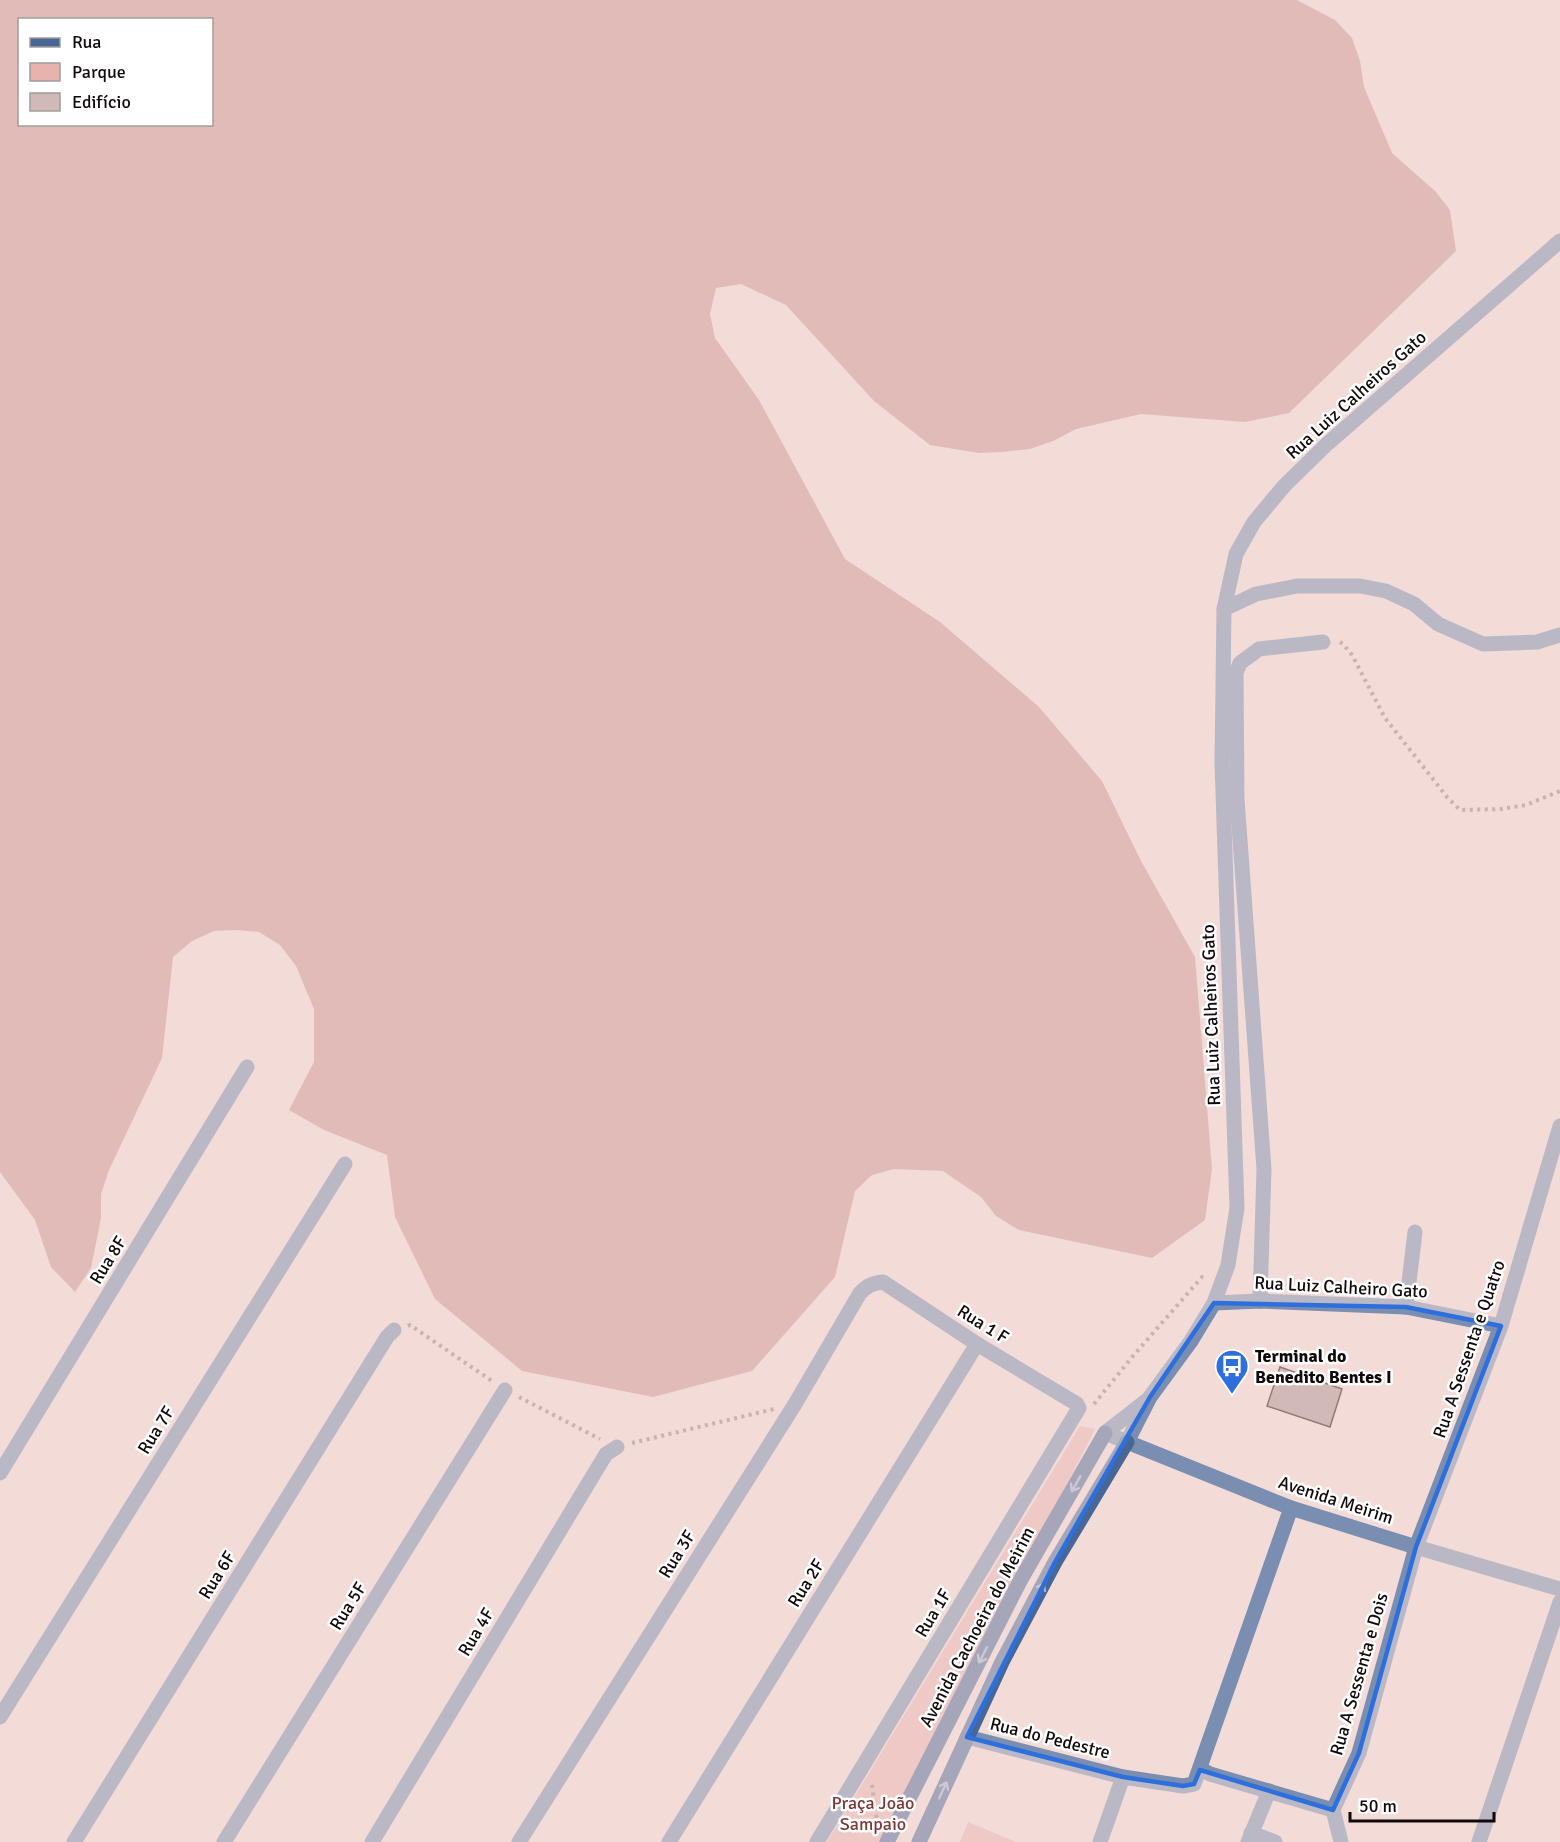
<svg xmlns="http://www.w3.org/2000/svg" width="1560" height="1842" font-family="Signika,sans-serif">
  <style>
    .green { fill: #e9b3ad }
    .forest { fill: #cc9691; fill-rule: evenodd }
    .building { fill: #d0b9b7; stroke: #917b79; stroke-width: 1.5 }
    .lines { fill: none; stroke-linecap: round; stroke-linejoin: round }
    .path { stroke: #948381; stroke-width: 4; stroke-dasharray: 3 4.5; stroke-linecap: butt }
    .street { stroke: #798eb0; stroke-width: 15 }
    .secondary { stroke: #486696; stroke-width: 15 }
    .oneway { stroke: #a4b2ca }
    .marked { fill: none; stroke: #2d70dd; stroke-width: 4.5; stroke-linejoin: round }
    .labels { text-anchor: middle; stroke-width: 5; stroke-linejoin: round; paint-order: stroke }
    .street-label { font-size: 18px; fill: #110909; stroke: #fff }
    .poi-label { font-size: 18px; font-weight: bold; fill: #110909; stroke: #fff; text-anchor: start }
    .park-label { font-size: 18px; fill: #7c3834; stroke: #fff }
  </style>
  <rect width="100%" height="100%" fill="#f3dbd8"/>
  <!-- green -->
  <g class="green">
    <path d="M1080,1426l15,3 -210,413h-58z"/>
    <path d="M968,1822l48,20h-56z"/>
  </g>
  <!-- forest -->
  <path class="forest" d="M0,0h1297l38,20 17,18 8,23 4,26 28,66 43,38 15,19 6,41 -167,162 -44,9 -104,-8 -65,15 -23,12 -23,8 -28,3 -23,1 -49,-8 -56,-44 -88,-96 -45,-21 -25,4 -6,26 5,24 44,62 86,159 95,63 99,85 63,74 39,80 54,96 17,212 -7,51 -53,38 -133,-28 -23,-14 -15,-19 -38,-26 -49,-2 -22,6 -17,16 -20,86 -83,94 -99,26 -131,-26 -87,-72 -40,-82 -8,-62 -63,-25 -35,-20 25,-48v-53l-18,-43 -16,-21 -21,-13 -23,-2 -22,1 -22,10 -19,16 -11,101 -53,112 -8,24v24l-10,50 -16,24 -24,-25 -16,-47 -35,-48zM20,20h192v104h-192z"/>
  <!-- building -->
  <path class="building" d="M1280,1367l62,22 -12,38 -63,-21z"/>
  <g class="lines">
    <!-- path -->
    <g class="path">
      <path d="M1340,642l3,2 9,11 33,63 62,79 13,13 41,-1 25,-4 34,-14"/>
      <path d="M408,1326l2,-1 82,56"/>
      <path d="M519,1397l81,42"/>
      <path d="M1094,1404l39,-48 69,-79 4,2"/>
      <path d="M632,1443l142,-34"/>
      <path d="M872,1785l5,37"/>
    </g>
    <!-- street -->
    <g class="street">
      <path d="M1224,609l32,-15 41,-8h63l26,5 28,13 24,20 45,20 54,-2 23,-7"/>
      <path d="M1260,1301l4,-132 -27,-370 -1,-126 4,-10 19,-14 64,-7"/>
      <path d="M1214,1303l46,-2 146,6 95,19"/>
      <path d="M1406,1307l9,-75"/>
      <path d="M1146,1401l-41,32 186,75 125,39 144,42"/>
      <path d="M1127,1442l23,-45 41,-56 23,-38 14,-38 9,-57 -15,-445 2,-154 12,-55 18,-32 31,-37 42,-41 233,-203"/>
      <path d="M0,1473l247,-406"/>
      <path d="M0,1717l345,-553"/>
      <path d="M967,1737l156,40"/>
      <path d="M1201,1769l9,5 123,36"/>
      <path d="M1333,1810l26,-57 57,-206 85,-221 59,-200"/>
      <path d="M1333,1810l8,32"/>
      <path d="M1251,1833l24,9"/>
      <path d="M74,1842l313,-505 7,-7"/>
      <path d="M224,1842l281,-452"/>
      <path d="M372,1842l234,-388 11,-7"/>
      <path d="M519,1842l276,-438 65,-111c7,-7 12,-10 23,-11l94,62 100,60 2,4 -262,434"/>
      <path d="M669,1842l308,-498"/>
      <path d="M1100,1842l23,-65 60,9 11,-2 97,-276"/>
      <path d="M1248,1842l21,-51"/>
      <path d="M1479,1842l81,-240"/>
    </g>
    <!-- secondary -->
    <g class="secondary">
      <path d="M887,1842l133,-261 85,-148"/>
      <path d="M919,1842l83,-180 53,-100 72,-120"/>
    </g>
  </g>
  <!-- one-way arrows -->
  <defs><path id="oneway-shaft" d="M-6 0H5M1.5-3L5.5 0L1.5 3" fill="none" stroke-width="1.6" stroke-linecap="round" stroke-linejoin="round" transform="scale(1.5)"/></defs>
  <g class="oneway">
    <use href="#oneway-shaft" transform="translate(1076 1484) rotate(120)"/>
    <use href="#oneway-shaft" transform="translate(1040 1591) rotate(-62)"/>
    <use href="#oneway-shaft" transform="translate(983 1655) rotate(117)"/>
    <use href="#oneway-shaft" transform="translate(943 1790) rotate(-65)"/>
  </g>
  <!-- marked area -->
  <path d="M0 0H1560V1842H0ZM1214,1303l192,4 95,19 -85,221 -57,206 -26,57 -133,-40 -6,14 -11,2 -60,-9 -156,-40 88,-175 95,-165z" fill="#f3dbd8" fill-opacity=".55" fill-rule="evenodd"/>
  <path class="marked" d="M1214,1303l192,4 95,19 -85,221 -57,206 -26,57 -133,-40 -6,14 -11,2 -60,-9 -156,-40 88,-175 95,-165z"/>
  <!-- icons -->
  <defs>
    <g id="bus-pin" transform="scale(1.725)"><path d="M0 17L-7.5 6A9.5 9.5 0 1 1 7.5 6Z" fill="#2d70dd" stroke="#fff"/><path d="M-5-6H5V4H4V6H2V4H-2V6H-4V4H-5ZM-3.5-4V0h7V-4ZM-3.5 1.2v1.5H-2V1.2ZM2 1.2v1.5H3.5V1.2Z" fill="#fff"/></g>
  </defs>
  <g fill-rule="evenodd">
    <use href="#bus-pin" x="1232" y="1366"/>
  </g>
  <g class="labels">
    <!-- street labels -->
    <g class="street-label">
      <text transform="translate(1356 395) rotate(-42)" y="6">Rua Luiz Calheiros Gato</text>
      <text transform="translate(1211 1015) rotate(-92)" y="6">Rua Luiz Calheiros Gato</text>
      <text transform="translate(108 1260) rotate(-58)" y="6">Rua 8F</text>
      <text transform="translate(1341 1287) rotate(3)" y="6">Rua Luiz Calheiro Gato</text>
      <text transform="translate(983 1324) rotate(32)" y="6">Rua 1 F</text>
      <text transform="translate(1469 1349) rotate(-71)" y="6">Rua A Sessenta e Quatro</text>
      <text transform="translate(156 1430) rotate(-58)" y="6">Rua 7F</text>
      <text transform="translate(1336 1500) rotate(18)" y="6">Avenida Meirim</text>
      <text transform="translate(677 1554) rotate(-58)" y="6">Rua 3F</text>
      <text transform="translate(217 1575) rotate(-58)" y="6">Rua 6F</text>
      <text transform="translate(806 1583) rotate(-58)" y="6">Rua 2F</text>
      <text transform="translate(348 1606) rotate(-58)" y="6">Rua 5F</text>
      <text transform="translate(933 1613) rotate(-59)" y="6">Rua 1F</text>
      <text transform="translate(977 1627) rotate(-62)" y="6">Avenida Cachoeira do Meirim</text>
      <text transform="translate(476 1632) rotate(-59)" y="6">Rua 4F</text>
      <text transform="translate(1359 1674) rotate(-74)" y="6">Rua A Sessenta e Dois</text>
      <text transform="translate(1050 1738) rotate(14)" y="6">Rua do Pedestre</text>
    </g>
    <!-- poi labels -->
    <g class="poi-label">
      <text x="1255" y="1362">Terminal do<tspan x="1255" dy="21">Benedito Bentes I</tspan></text>
    </g>
    <!-- park labels -->
    <g class="park-label">
      <text x="873" y="1809">Praça João<tspan x="873" dy="21">Sampaio</tspan></text>
    </g>
  </g>
  <!-- legend -->
  <rect x="18" y="18" width="195" height="108" fill="#ffffff" stroke="#a09d9d" stroke-width="1.5"/>
  <rect x="30" y="38" width="30" height="9" fill="#486696" stroke="#a09d9d" stroke-width="1.5"/>
  <text x="72" y="48" font-size="18" fill="#110909">Rua</text>
  <rect x="30" y="63" width="30" height="18" fill="#e9b3ad" stroke="#a09d9d" stroke-width="1.5"/>
  <text x="72" y="78" font-size="18" fill="#110909">Parque</text>
  <rect x="30" y="93" width="30" height="18" fill="#d0b9b7" stroke="#a09d9d" stroke-width="1.5"/>
  <text x="72" y="108" font-size="18" fill="#110909">Edifício</text>
  <!-- scale -->
  <path d="M1350 1812v9h144v-9" fill="none" stroke="#110909" stroke-width="3"/>
  <text x="1359" y="1812" font-size="18" fill="#110909" stroke="#ffffff" stroke-width="4.5" paint-order="stroke">50 m</text>
</svg>
